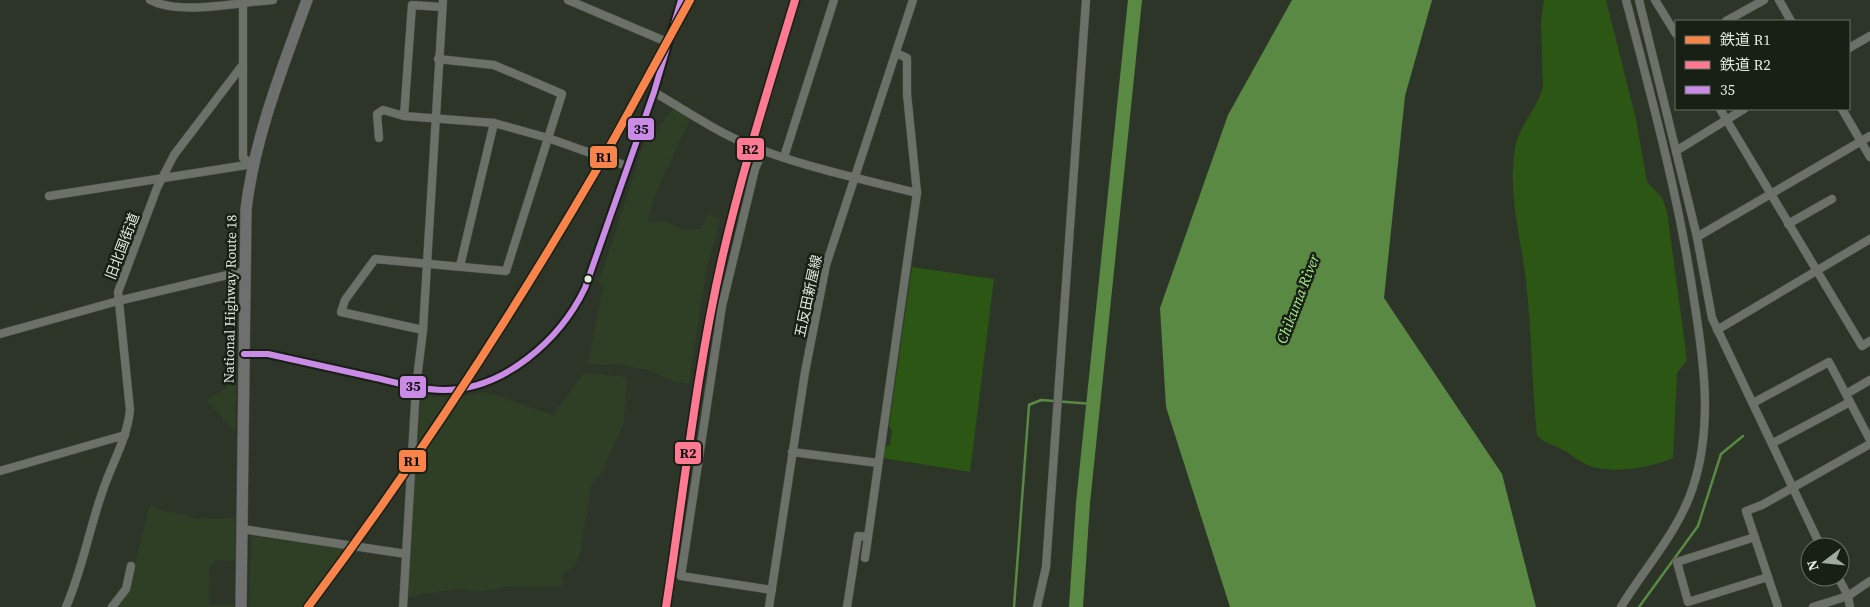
<svg xmlns="http://www.w3.org/2000/svg" width="1870" height="607" font-family="'Source Serif 4','Noto Sans JP',serif">
  <style>
    .built { fill: #2e3f26 }
    .green { fill: #2c5613 }
    .water { fill: #5a8944 }
    .lines { fill: none; stroke-linecap: round; stroke-linejoin: round }
    .stream { stroke: #5a8944; stroke-width: 2.5 }
    .river { stroke: #5a8944; stroke-width: 14 }
    .minor-casing { stroke: #4a5247; stroke-width: 9 }
    .highway-casing { stroke: #4a5247; stroke-width: 12 }
    .minor { stroke: #6b7169; stroke-width: 8 }
    .highway { stroke: #6d706e; stroke-width: 11 }
    .bus-1-casing { stroke: #181f15; stroke-width: 10 }
    .bus-1 { stroke: #ca8be6; stroke-width: 6 }
    .rail-1-casing { stroke: #181f15; stroke-width: 11 }
    .rail-2-casing { stroke: #181f15; stroke-width: 11 }
    .rail-1 { stroke: #f8844c; stroke-width: 8 }
    .rail-2 { stroke: #fe7a93; stroke-width: 8 }
    .bus-dot { fill: #e0eadc; stroke: #181f15; stroke-width: 2 }
    .labels { text-anchor: middle; stroke-width: 5; stroke-linejoin: round; paint-order: stroke }
    .street-label { font-size: 14px; fill: #e0eadc; stroke: #181f15 }
    .water-label { font-size: 15px; font-style: italic; fill: #a9ee8b; stroke: #181f15 }
    .line-badge { stroke: #181f15; stroke-width: 2 }
    .pale-badge-label { font-size: 14px; text-anchor: middle; font-weight: bold; fill: #111 }
  </style>
  <rect width="100%" height="100%" fill="#2d3529"/>
  <!-- built -->
  <g class="built">
    <path d="M674,107l17,10 -33,71 -11,33 6,2 9,-3 22,10 17,-1 7,-16 12,7 -14,52 -17,112 -19,-4 -17,-9 -31,-6 -34,-1 15,-76 -4,-6 42,-130 7,-19 5,3z"/>
    <path d="M584,373l43,4 -3,46 -23,51 -7,6 -3,6 -11,68 -5,12 -13,9 1,11 -62,1 -17,4 -23,-2 -39,5 -16,5 15,-202h37l28,-5 67,23z"/>
    <path d="M236,382l-1,50 -28,-32z"/>
    <path d="M150,505l13,6 21,3 11,5 40,-1v43l-20,-1 -6,6 1,39h24v2h-120l14,-17z"/>
    <path d="M251,536l98,13 -43,58h-57z"/>
  </g>
  <!-- green -->
  <g class="green">
    <path d="M1544,0h62l30,119 11,63 15,16 5,13 20,149 -10,13 -4,85c-25,10 -57,16 -83,8 -10,-4 -18,-11 -27,-16 -9,-6 -19,-6 -26,-15 -5,-48 -5,-96 -10,-144 -4,-48 -20,-94 -12,-143 4,-23 23,-40 28,-62l-2,-64z"/>
    <path d="M912,267l82,12 -24,193 -87,-14 2,-11 5,-2 2,-15 -3,-4z"/>
  </g>
  <!-- water -->
  <path class="water" d="M1292,0h140l-27,96 -21,202 118,176 34,133h-306l-64,-200 -6,-99 68,-193z"/>
  <g class="lines">
    <!-- stream -->
    <g class="stream">
      <path d="M1014,607l15,-202 12,-5 52,4"/>
      <path d="M1639,607l59,-81 23,-72 22,-18"/>
    </g>
    <!-- river -->
    <path class="river" d="M1076,607l7,-104 52,-503"/>
    <!-- minor casing -->
    <g class="minor-casing">
      <g id="minor">
        <path d="M150,0c31,16 88,2 123,0"/>
        <path d="M243,0v158l10,6"/>
        <path d="M568,0l99,42"/>
        <path d="M1639,0l58,237 15,81 109,229"/>
        <path d="M1655,0l21,34"/>
        <path d="M1779,0l12,21"/>
        <path d="M442,7l-30,-2 -8,111 90,7 54,15 79,28"/>
        <path d="M1726,21l38,-21"/>
        <path d="M1849,48l21,-12"/>
        <path d="M654,92c32,19 63,40 97,54 53,21 111,33 166,47"/>
        <path d="M1720,109l142,237 8,-5"/>
        <path d="M1842,109l28,48"/>
        <path d="M379,138l-2,-24 6,-4 21,6"/>
        <path d="M763,150l-8,19 -33,137 -41,270 91,14"/>
        <path d="M1676,151l68,-42"/>
        <path d="M784,157l50,-157"/>
        <path d="M49,196l204,-32"/>
        <path d="M1788,224l44,-25"/>
        <path d="M1697,237l173,-101"/>
        <path d="M460,266l34,-143"/>
        <path d="M423,330l-82,-18 4,-12 30,-41 131,12 56,-177 -68,-29 -56,-6"/>
        <path d="M1717,330l153,-91"/>
        <path d="M0,334l118,-33 126,-30"/>
        <path d="M244,354h24c36,8 72,16 108,24 22,5 45,12 67,12 61,0 117,-50 142,-102l69,-196 27,-92"/>
        <path d="M1846,394l24,-14"/>
        <path d="M1753,403l76,-41 41,78"/>
        <path d="M1773,443l77,-41"/>
        <path d="M792,452l86,11"/>
        <path d="M0,471l125,-36"/>
        <path d="M242,529l164,25"/>
        <path d="M1755,537l-78,25 11,40 80,-25"/>
        <path d="M865,558l52,-365 -10,-99v-36l-11,-5"/>
        <path d="M1838,577l10,19 2,11"/>
        <path d="M66,607c17,-39 23,-78 37,-117 9,-27 24,-51 27,-80l-12,-118 39,-104 17,-33 67,-88"/>
        <path d="M112,607l14,-18 5,-23"/>
        <path d="M403,607l13,-220 7,-57 20,-330"/>
        <path d="M769,607l36,-235 21,-107 87,-265"/>
        <path d="M847,607l11,-71 10,1"/>
        <path d="M1037,607l9,-40 40,-567"/>
        <path d="M1621,607c24,-40 57,-74 72,-120 20,-61 11,-125 1,-187 -15,-102 -42,-201 -68,-300"/>
        <path d="M1778,607l-32,-96 16,-6 108,-61"/>
        <path d="M1813,607l35,-11 22,-15"/>
      </g>
    </g>
    <!-- highway casing -->
    <g class="highway-casing">
      <path id="highway" d="M241,607l5,-398c9,-73 36,-140 61,-209"/>
    </g>
    <!-- minor -->
    <use href="#minor" class="minor"/>
    <!-- highway -->
    <use href="#highway" class="highway"/>
    <!-- bus-1 casing -->
    <g class="bus-1-casing">
      <path id="bus-1" d="M244,354h24c36,8 72,16 108,24 22,5 45,12 67,12 61,0 117,-50 142,-102l69,-196 27,-92"/>
    </g>
    <!-- bus-1 -->
    <use href="#bus-1" class="bus-1"/>
    <!-- rail-1 casing -->
    <g class="rail-1-casing">
      <path id="rail-1" d="M308,607c105,-140 201,-287 289,-438 32,-56 62,-113 93,-169"/>
    </g>
    <!-- rail-2 casing -->
    <g class="rail-2-casing">
      <path id="rail-2" d="M666,607c18,-116 30,-234 56,-348 20,-88 47,-173 73,-259"/>
    </g>
    <!-- rail-1 -->
    <use href="#rail-1" class="rail-1"/>
    <!-- rail-2 -->
    <use href="#rail-2" class="rail-2"/>
  </g>
  <!-- markers -->
  <circle class="bus-dot" cx="588" cy="279" r="4.5"/>
  <g class="labels">
    <!-- street labels -->
    <g class="street-label">
      <text transform="translate(122 246) rotate(-69)" y="5">旧北国街道</text>
      <text transform="translate(808 296) rotate(-78)" y="5">五反田新屋線</text>
      <text transform="translate(230 299) rotate(-89)" y="5">National Highway Route 18</text>
    </g>
    <!-- water labels -->
    <g class="water-label">
      <text transform="translate(1298 299) rotate(-69)" y="5">Chikuma River</text>
    </g>
  </g>
  <g class="line-badge">
    <rect x="627" y="117" width="28" height="24" rx="5" fill="#ca8be6"/>
    <rect x="736" y="137" width="29" height="24" rx="5" fill="#fe7a93"/>
    <rect x="589" y="145" width="29" height="24" rx="5" fill="#f8844c"/>
    <rect x="399" y="375" width="28" height="24" rx="5" fill="#ca8be6"/>
    <rect x="674" y="441" width="28" height="24" rx="5" fill="#fe7a93"/>
    <rect x="398" y="449" width="29" height="24" rx="5" fill="#f8844c"/>
  </g>
  <g class="pale-badge-label">
    <text x="641" y="134">35</text>
    <text x="750" y="154">R2</text>
    <text x="604" y="162">R1</text>
    <text x="413" y="391">35</text>
    <text x="688" y="458">R2</text>
    <text x="412" y="466">R1</text>
  </g>
  <!-- legend -->
  <rect x="1675" y="20" width="175" height="90" fill="#181f15" stroke="#687065"/>
  <rect x="1685" y="36" width="25" height="8" fill="#f8844c" stroke="#687065"/>
  <text x="1720" y="45" font-size="15" fill="#e0eadc">鉄道 R1</text>
  <rect x="1685" y="61" width="25" height="8" fill="#fe7a93" stroke="#687065"/>
  <text x="1720" y="70" font-size="15" fill="#e0eadc">鉄道 R2</text>
  <rect x="1685" y="86" width="25" height="8" fill="#ca8be6" stroke="#687065"/>
  <text x="1720" y="95" font-size="15" fill="#e0eadc">35</text>
  <!-- north arrow -->
  <g transform="translate(1825 562) rotate(254)"><circle r="24" fill="#181f15" stroke="#687065"/>
  <path d="M0-4L9 19L0 12L-9 19Z" fill="#a1ab9d"/>
  <text y="-8" font-size="14" font-weight="bold" text-anchor="middle" fill="#e0eadc">N</text>
  </g>
</svg>
